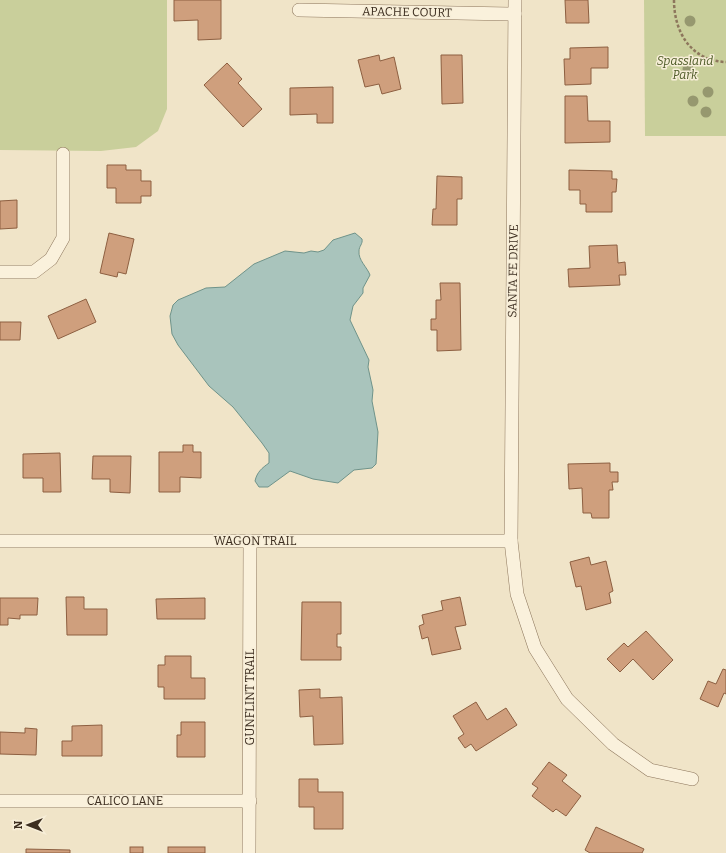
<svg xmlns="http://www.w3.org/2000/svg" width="726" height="853" font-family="Bitter,serif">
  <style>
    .green { fill: #c9cf9b }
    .water { fill: #a9c4bc; stroke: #6f938a }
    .building { fill: #cf9f7d; stroke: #8d5f41 }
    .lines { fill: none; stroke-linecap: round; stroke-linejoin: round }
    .street-casing { stroke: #8d765c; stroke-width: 14 }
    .path { stroke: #8d765c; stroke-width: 2.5; stroke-dasharray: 3 2; stroke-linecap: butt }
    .street { stroke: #faf1dc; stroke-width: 13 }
    .tree { fill: #96986f }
    .labels { text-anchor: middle; stroke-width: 3; stroke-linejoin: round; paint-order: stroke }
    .street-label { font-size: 12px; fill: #3d2e20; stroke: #f7eed8 }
    .park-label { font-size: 12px; font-style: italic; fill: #4d5a26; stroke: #f7eed8 }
  </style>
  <rect width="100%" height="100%" fill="#f0e4c8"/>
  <!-- green -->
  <g class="green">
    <path d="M0,0h167v109l-9,22 -22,16 -35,4 -101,-1z"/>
    <path d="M644,0h82v136h-81z"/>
  </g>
  <!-- water -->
  <path class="water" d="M355,233l7,6c1,5 -3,7 -3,12 -1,9 8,16 11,24l-7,13v5l-10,13 -3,14 19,40 -1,7 5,23 -1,11 6,31 -2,32 -4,4 -18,2 -16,13 -25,-4 -23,-8 -22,16h-9l-4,-6c2,-9 7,-13 14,-18v-10l-7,-10 -29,-36 -24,-21 -31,-41 -6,-11 -2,-18 3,-11 5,-5 28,-12 19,-1 29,-23 31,-13 19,2 7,-2 7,1 6,-2 9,-10z"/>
  <!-- building -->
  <g class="building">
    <path d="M174,0h47v39l-23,1v-20l-24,1z"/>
    <path d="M565,0h23l1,23h-23z"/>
    <path d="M608,47v21h-17v16l-26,1 -1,-26h6v-11z"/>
    <path d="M379,55l1,6 14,-4 7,32 -19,5 -3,-10 -14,3 -7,-27z"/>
    <path d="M441,55h21l1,48 -21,1z"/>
    <path d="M227,63l15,16 -4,4 24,26 -19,18 -39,-42z"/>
    <path d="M333,87v36h-16v-9l-27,1v-27z"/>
    <path d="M565,96h22l1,25h22v21l-45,1z"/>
    <path d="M107,165h19v5h15v11h10v15h-10v7h-25v-15h-9z"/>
    <path d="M569,170l43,1v8h5l-1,13h-4v20h-26v-8h-6v-14h-11z"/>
    <path d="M437,176l25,1v22h-5v26h-25l1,-16h3z"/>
    <path d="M17,200v28l-17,1v-28z"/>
    <path d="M109,233l25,6 -8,35 -8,-2 -1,5 -17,-4z"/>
    <path d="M617,245l1,18 7,-1 1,13h-7l1,10 -51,2 -1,-18 22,-1 -1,-22z"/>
    <path d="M440,283h20l1,67 -24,1v-21h-6v-11h5v-19h5z"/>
    <path d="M86,299l10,23 -38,17 -10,-23z"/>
    <path d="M0,322h21l-1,18h-20z"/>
    <path d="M183,445h10v7h8v26l-21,-1v15h-21v-40h24z"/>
    <path d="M60,453l1,39h-18v-14h-20v-24z"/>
    <path d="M93,456h38l-1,37 -20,-1v-13h-18z"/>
    <path d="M610,463v9h8v10h-6l1,8h-4v28h-17l-1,-5h-8l-1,-25 -13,1 -1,-25z"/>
    <path d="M589,557l2,8 15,-4 7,30 -4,2 2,10 -25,7 -5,-24 -5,1 -6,-25z"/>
    <path d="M66,597h18v12h23v26h-40z"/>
    <path d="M460,597l6,28 -11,2 6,22 -29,6 -4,-18 -6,2 -3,-13 5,-2 -2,-9 21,-5 -2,-9z"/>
    <path d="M0,598h38l-1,17h-17v4l-12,-1v7h-8z"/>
    <path d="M205,598v21h-48l-1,-20z"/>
    <path d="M302,602h39v32h-4v13h4v13h-40z"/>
    <path d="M646,631l27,29 -20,20 -20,-21 -13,13 -13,-13 17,-16 4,4z"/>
    <path d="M165,656h26v22h14v21h-41v-12h-6v-22h7z"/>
    <path d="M723,669l3,1v24l-2,-1 -6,14 -18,-8 8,-18 8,3z"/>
    <path d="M320,689v9l22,-1 1,47 -29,1 -1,-29 -13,1 -1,-27z"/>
    <path d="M476,702l11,18 19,-12 11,17 -41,26 -5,-7 -6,4 -7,-10 6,-4 -11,-18z"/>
    <path d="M181,722h24v35h-28v-22h4z"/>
    <path d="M102,725v31h-40v-15h10v-15z"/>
    <path d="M25,728l12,1 -1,26 -36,-1v-22l25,1z"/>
    <path d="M549,762l18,13 -5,6 19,15 -15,20 -10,-7 -3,3 -21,-16 6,-8 -6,-4z"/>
    <path d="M299,779h19v13h25v37h-29v-22h-15z"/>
    <path d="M596,827l48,22 -2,4h-52l-5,-3z"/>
    <rect x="130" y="847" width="13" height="6"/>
    <rect x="168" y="847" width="37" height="6"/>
    <path d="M26,849l44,1v3h-44z"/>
  </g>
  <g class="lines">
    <!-- street casing -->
    <g class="street-casing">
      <g id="street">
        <path d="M515,0l-4,541 6,53 18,54 32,51 46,45 37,26 42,9"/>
        <path d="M299,10l216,4"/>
        <path d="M0,272h34l17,-13 12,-21v-84"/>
        <path d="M0,541h511"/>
        <path d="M0,801h250"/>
        <path d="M249,853l1,-312"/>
      </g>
    </g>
    <!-- path -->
    <path class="path" d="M674,0c0,32 17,61 52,62"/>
    <!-- street -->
    <use href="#street" class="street"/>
  </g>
  <!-- trees -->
  <g class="tree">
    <circle cx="690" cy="21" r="5.5"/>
    <circle cx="688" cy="69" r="5.5"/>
    <circle cx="708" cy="92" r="5.5"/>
    <circle cx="693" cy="101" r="5.5"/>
    <circle cx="706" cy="112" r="5.5"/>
  </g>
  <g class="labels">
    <!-- street labels -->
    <g class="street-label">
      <text transform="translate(407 12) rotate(1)" y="4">APACHE COURT</text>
      <text transform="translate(513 271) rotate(-89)" y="4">SANTA FE DRIVE</text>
      <text x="255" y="545">WAGON TRAIL</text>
      <text transform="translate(250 697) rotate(-90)" y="4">GUNFLINT TRAIL</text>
      <text x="125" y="805">CALICO LANE</text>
    </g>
    <!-- park labels -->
    <g class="park-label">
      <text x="685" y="65">Spassland<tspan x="685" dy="14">Park</tspan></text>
    </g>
  </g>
  <!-- north arrow -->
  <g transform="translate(28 825) rotate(270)" stroke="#f7eed8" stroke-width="3" paint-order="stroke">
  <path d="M0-3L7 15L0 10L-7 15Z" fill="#3d2e20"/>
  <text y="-6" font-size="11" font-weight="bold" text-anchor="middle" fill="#3d2e20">N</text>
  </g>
</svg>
